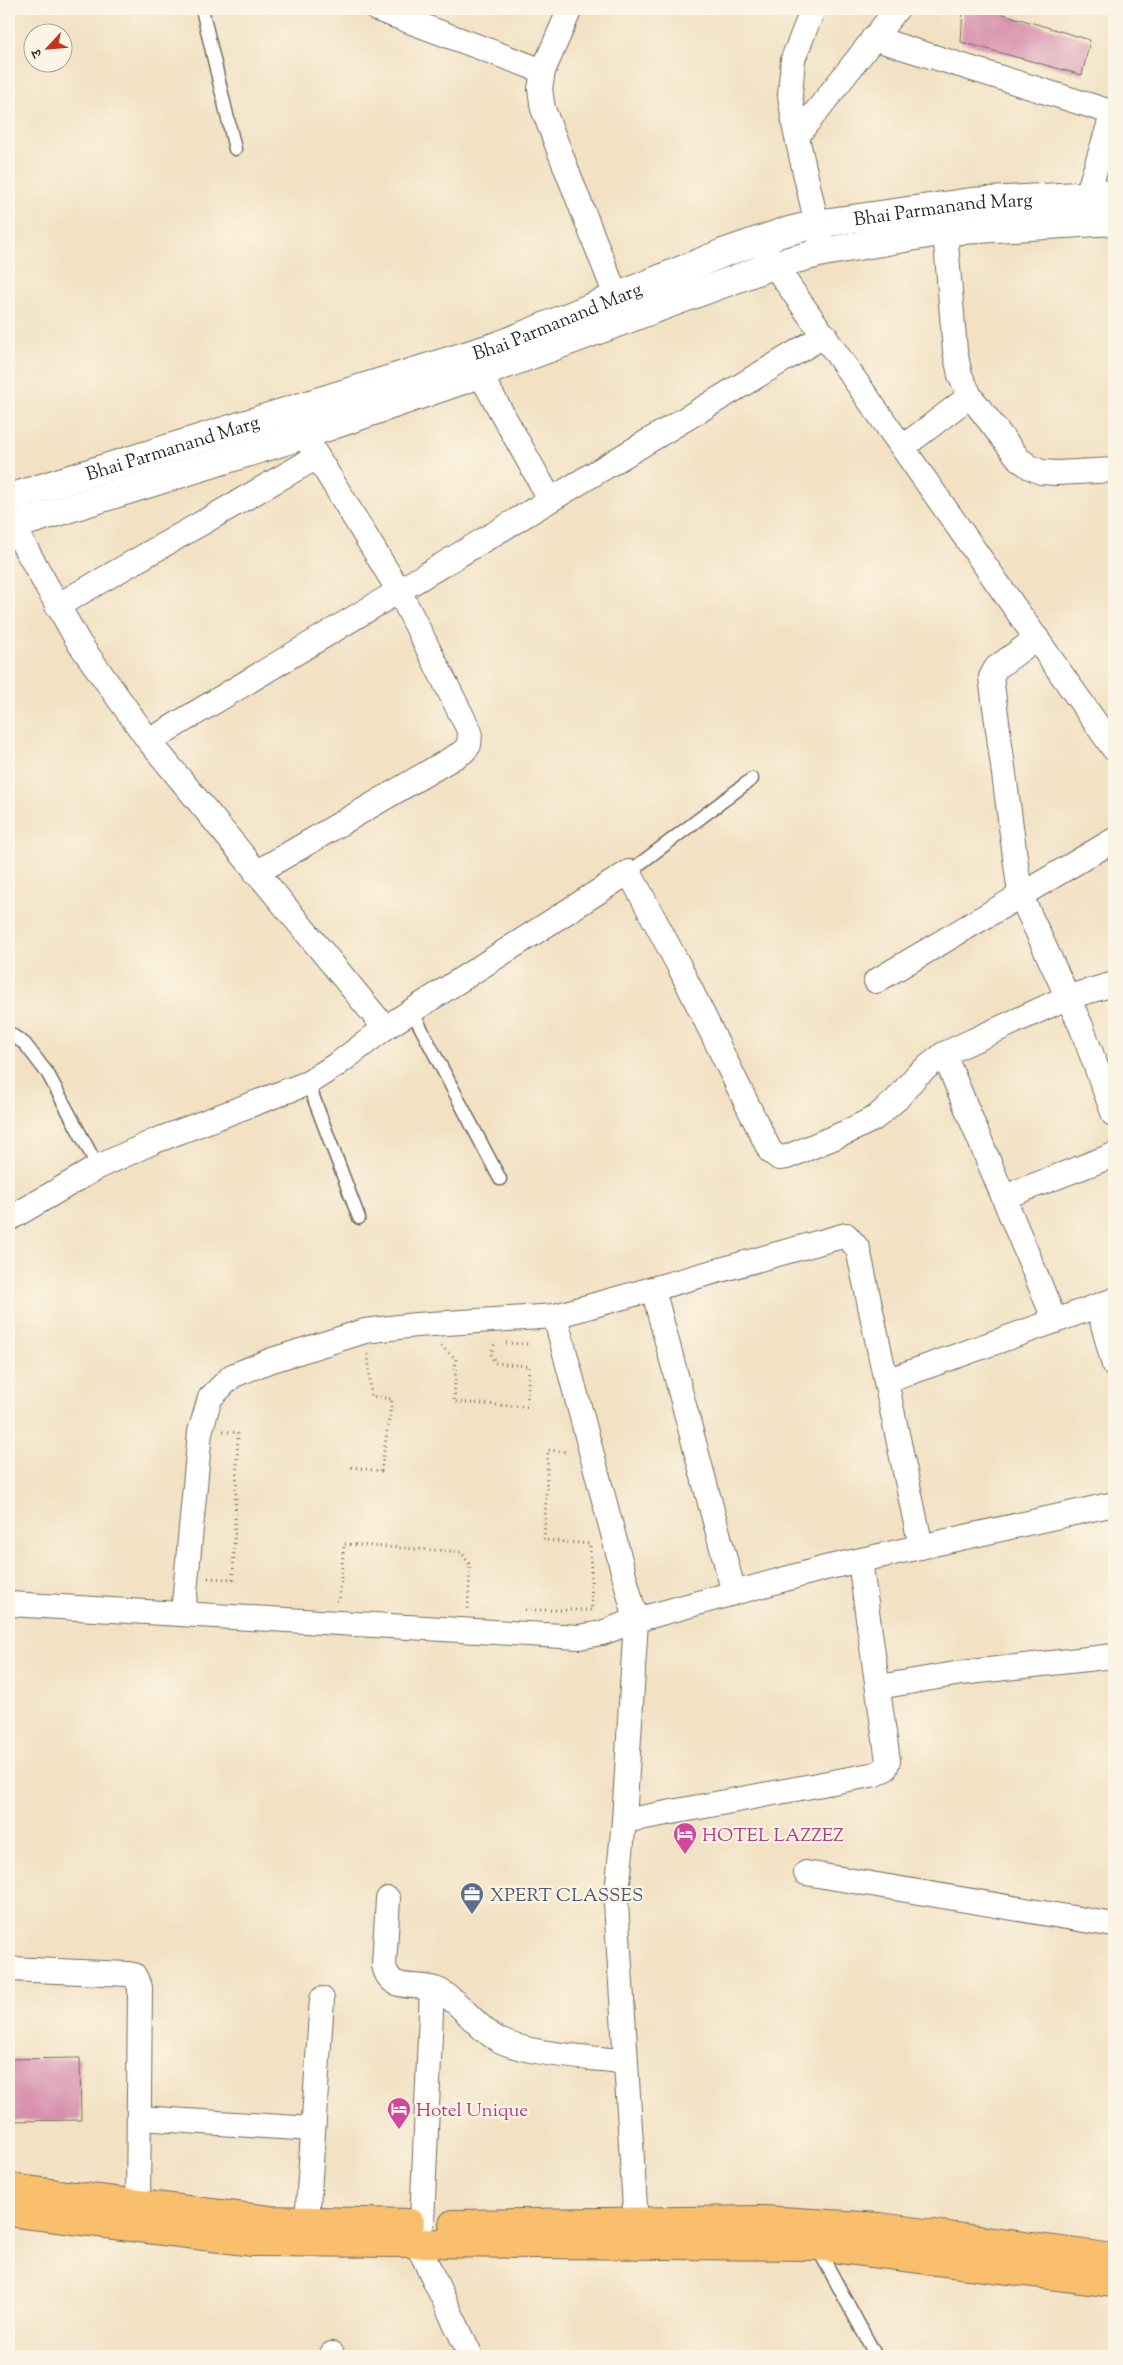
<svg xmlns="http://www.w3.org/2000/svg" width="1123" height="2365" font-family="'Sorts Mill Goudy','Noto Serif Devanagari',serif">
  <style>
    .building { fill: #d791ae }
    .lines { fill: none; stroke-linecap: round; stroke-linejoin: round }
    .service-casing { stroke: #716b60; stroke-width: 15 }
    .minor-casing { stroke: #716b60; stroke-width: 26 }
    .tertiary-casing { stroke: #716b60; stroke-width: 30 }
    .primary-casing { stroke: #716b60; stroke-width: 30 }
    .path { stroke: #716b60; stroke-width: 3; stroke-dasharray: 1 4; stroke-linecap: butt }
    .service { stroke: #fff; stroke-width: 12 }
    .minor { stroke: #fff; stroke-width: 24 }
    .tertiary { stroke: #fff; stroke-width: 28 }
    .primary { stroke: #f9bf6d; stroke-width: 28 }
    .labels { text-anchor: middle; stroke-width: 4.5; stroke-linejoin: round; paint-order: stroke }
    .street-label { font-size: 19px; fill: #2b2b2b; stroke: #fcf5e5 }
    .hotel-label { font-size: 19px; fill: #b23c85; stroke: #fcf5e5; text-anchor: start }
    .service-label { font-size: 19px; fill: #4e5e75; stroke: #fcf5e5; text-anchor: start }
  </style>
  <rect width="100%" height="100%" fill="#fcf5e5"/>
  <filter id="ink" filterUnits="userSpaceOnUse"><feTurbulence type="fractalNoise" baseFrequency=".02" numOctaves="2"/><feDisplacementMap in="SourceGraphic" scale="10" xChannelSelector="R" yChannelSelector="G"/><feConvolveMatrix kernelMatrix="1 2 1 2 8 2 1 2 1" color-interpolation-filters="sRGB"/></filter>
  <filter id="wash" filterUnits="userSpaceOnUse"><feTurbulence type="fractalNoise" baseFrequency=".0096" numOctaves="4" result="noise"/><feDisplacementMap in="SourceGraphic" scale="20" xChannelSelector="R" yChannelSelector="G"/><feGaussianBlur stdDeviation="1.12" result="paint"/><feColorMatrix in="noise" values="0 0 0 0 0 0 0 0 0 0 0 0 0 0 0 0 0 1.4 0 .05"/><feComposite in="paint" operator="in"/></filter>
  <g filter="url(#wash)">
    <rect width="100%" height="100%" fill="#f2e1c2"/>
    <g id="blocks">
      <!-- building -->
      <g class="building">
        <path d="M963,9h23l104,31 -8,35 -121,-33z"/>
        <path d="M80,2058l1,62 -71,1 -1,-62z"/>
      </g>
    </g>
  </g>
  <g filter="url(#ink)">
    <use href="#blocks" fill-opacity="0" stroke="#716b60" stroke-width="1"/>
    <g class="lines">
      <!-- service casing -->
      <g class="service-casing">
        <g id="service">
          <path d="M202,9l33,140"/>
          <path d="M629,872l123,-93"/>
          <path d="M412,1011l88,168"/>
          <path d="M9,1033l16,11 23,30 50,93"/>
          <path d="M308,1083l51,135"/>
          <path d="M817,2247l59,109"/>
        </g>
      </g>
      <!-- minor casing -->
      <g class="minor-casing">
        <g id="minor">
          <path d="M377,9l166,62"/>
          <path d="M570,9l-27,62 -3,18 3,20 73,187"/>
          <path d="M813,9l-20,50 -3,36 5,34 26,113"/>
          <path d="M873,38l241,75"/>
          <path d="M797,136l100,-127"/>
          <path d="M1087,196l27,-87"/>
          <path d="M945,231l10,120 5,24 10,21 49,63 11,8 11,5 16,1 57,-3"/>
          <path d="M763,249l351,500"/>
          <path d="M480,374l70,125"/>
          <path d="M903,447l67,-51"/>
          <path d="M9,519l70,124 70,98 236,287 -46,35 -31,20 -153,58 -57,26 -89,52"/>
          <path d="M57,606l260,-149"/>
          <path d="M1037,638l-41,30 -5,9 29,217 61,132 33,89"/>
          <path d="M149,741l676,-406"/>
          <path d="M256,873l207,-121 6,-7 1,-13 -71,-141 -104,-171"/>
          <path d="M876,981l238,-141"/>
          <path d="M385,1028l244,-156 50,94 91,185 9,7 8,-1 60,-25 28,-14 22,-19 20,-24 27,-21 124,-57 46,-13"/>
          <path d="M944,1054l111,267"/>
          <path d="M1004,1197l110,-42"/>
          <path d="M653,1289l81,304"/>
          <path d="M1098,1306l16,59"/>
          <path d="M555,1316l81,304 -12,201 -8,82 21,337"/>
          <path d="M886,1381l228,-81"/>
          <path d="M9,1604l570,33 23,-4 34,-13 189,-52 289,-64"/>
          <path d="M183,1614l17,-182 10,-34 22,-22 37,-15 96,-30 51,-6 139,-9 291,-81 12,14 63,298"/>
          <path d="M879,1687l82,-14 153,-17"/>
          <path d="M624,1821l252,-47 9,-5 3,-8 -28,-200"/>
          <path d="M806,1873l308,52"/>
          <path d="M388,1899l-4,66c6,31 35,15 56,26 23,13 36,37 59,49 29,15 93,17 127,22"/>
          <path d="M9,1969l119,5 6,1 6,12 -2,217"/>
          <path d="M139,2118l174,11"/>
          <path d="M307,2222l15,-223"/>
          <path d="M422,2223l10,-234"/>
          <path d="M409,2227l62,129"/>
          <path d="M332,2354l1,2"/>
        </g>
      </g>
      <!-- tertiary casing -->
      <g class="tertiary-casing">
        <g id="tertiary">
          <path id="s1" d="M9,498l491,-153 223,-92 58,-20 35,-9 155,-22 143,-8"/>
          <path d="M9,527l295,-92 176,-61 293,-109 50,-13 122,-21 169,-10"/>
        </g>
      </g>
      <!-- primary casing -->
      <g class="primary-casing">
        <g id="primary">
          <path d="M9,2188l261,32 140,3"/>
          <path d="M9,2212l244,30 563,4 298,37"/>
          <path d="M453,2224l310,-4 117,7 234,31"/>
        </g>
      </g>
      <!-- path -->
      <g class="path">
        <path d="M506,1343l22,1"/>
        <path d="M441,1346l15,13 -2,43 73,5 2,-41 -34,-3 -4,-9 4,-12"/>
        <path d="M351,1467l30,4 11,-72 -21,-3 -3,-43h2"/>
        <path d="M208,1578l25,1 5,-146 -15,-2"/>
        <path d="M336,1600h3l5,-56 117,8 9,13 -2,44"/>
        <path d="M525,1610h67l-2,-66 -46,-4 4,-90 20,2"/>
      </g>
      <!-- service -->
      <use href="#service" class="service"/>
      <!-- minor -->
      <use href="#minor" class="minor"/>
      <!-- tertiary -->
      <use href="#tertiary" class="tertiary"/>
      <!-- primary -->
      <use href="#primary" class="primary"/>
    </g>
  </g>
  <!-- icons -->
  <defs>
    <g id="hotel-pin" transform="scale(1.25)"><path d="M0 17L-7.5 6A9.5 9.5 0 1 1 7.5 6Z" fill="#d1479c" stroke="#fcf5e5"/><path d="M-6-4.5h1.5V1H6V5H4.5V3h-9V5H-6ZM-4 0a1.8 1.8 0 1 1 3.6 0ZM.5 0V-2.5h3Q6-2.5 6 0Z" fill="#fff"/></g>
    <g id="office-pin" transform="scale(1.25)"><path d="M0 17L-7.5 6A9.5 9.5 0 1 1 7.5 6Z" fill="#5c6f8a" stroke="#fcf5e5"/><path d="M-6-3h4V-5.5h4V-3h4V5H-6ZM-1-4.5V-3h2v-1.5ZM-6 0V1H6V0Z" fill="#fff"/></g>
  </defs>
  <g fill-rule="evenodd">
    <use href="#hotel-pin" x="685" y="1834"/>
    <use href="#office-pin" x="472" y="1894"/>
    <use href="#hotel-pin" x="399" y="2109"/>
  </g>
  <g class="labels">
    <!-- street labels -->
    <g class="street-label">
      <text dy="7" stroke="none"><textPath href="#s1" startOffset="981">Bhai Parmanand Marg</textPath></text>
      <text dy="7" stroke="none"><textPath href="#s1" startOffset="576">Bhai Parmanand Marg</textPath></text>
      <text dy="7" stroke="none"><textPath href="#s1" startOffset="171">Bhai Parmanand Marg</textPath></text>
    </g>
    <!-- hotel labels -->
    <g class="hotel-label">
      <text x="702" y="1841">HOTEL LAZZEZ</text>
      <text x="416" y="2116">Hotel Unique</text>
    </g>
    <!-- service labels -->
    <g class="service-label">
      <text x="490" y="1901">XPERT CLASSES</text>
    </g>
  </g>
  <!-- margin -->
  <rect width="1123" height="2365" fill="none" stroke="#fcf5e5" stroke-width="30"/>
  <!-- north arrow -->
  <g transform="translate(48 48) rotate(244)"><circle r="24" fill="#fcf5e5" stroke="#a8a49b"/>
  <path d="M0-4L9 19L0 12L-9 19Z" fill="#c8321e"/>
  <text y="-8" font-size="14" font-weight="bold" text-anchor="middle" fill="#2b2b2b">उ</text>
  </g>
</svg>
